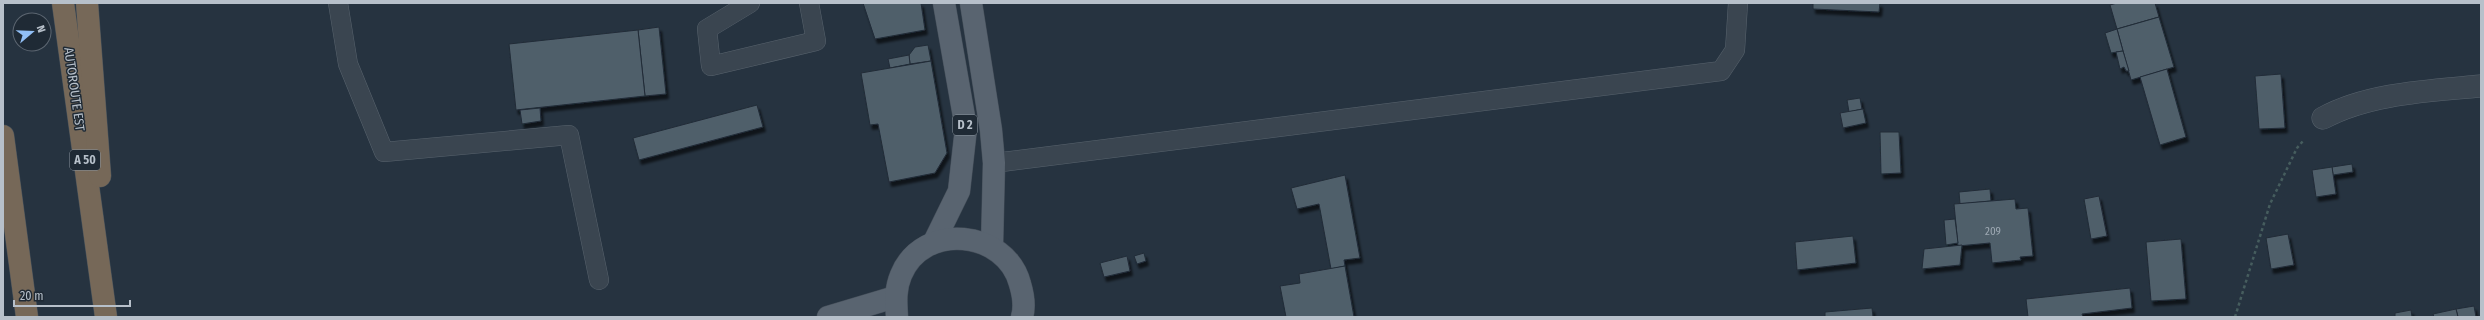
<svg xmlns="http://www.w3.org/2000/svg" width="2484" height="320" font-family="'Fira Sans Condensed',sans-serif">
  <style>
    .building { fill: #4f5e6b; stroke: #212c37; filter: url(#shadow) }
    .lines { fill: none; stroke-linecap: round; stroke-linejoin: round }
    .lane-casing { stroke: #58636d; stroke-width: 20 }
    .street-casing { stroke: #58636d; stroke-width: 23 }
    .primary-casing { stroke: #444e59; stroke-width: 23 }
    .highway-casing { stroke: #45505a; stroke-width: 23 }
    .path { stroke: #465d5e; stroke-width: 2.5; stroke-dasharray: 3 3; stroke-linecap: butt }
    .lane { stroke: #3a4550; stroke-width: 19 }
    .street { stroke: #3a4550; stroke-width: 22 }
    .primary { stroke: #596470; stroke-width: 22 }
    .highway { stroke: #766858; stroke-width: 22 }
    .labels { text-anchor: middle; stroke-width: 3; stroke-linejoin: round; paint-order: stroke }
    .number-label { font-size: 11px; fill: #9da8b2 }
    .shield { fill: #1f2a35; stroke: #89939d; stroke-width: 1 }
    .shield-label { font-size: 12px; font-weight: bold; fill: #b7c0ca }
    .street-label { font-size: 13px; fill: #b7c0ca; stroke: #1f2a35 }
  </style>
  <defs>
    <filter id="shadow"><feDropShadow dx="2.5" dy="4.5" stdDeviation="1" flood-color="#0009"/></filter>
  </defs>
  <rect width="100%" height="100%" fill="#263340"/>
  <!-- building -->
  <g class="building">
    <path d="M863,3h58l4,27 -50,9z"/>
    <path d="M1813,3h67l-1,9 -66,-3z"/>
    <path d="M2117,3h38l4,14 -42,12 -7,-24z"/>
    <path d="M2159,17l15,50 -43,13 -14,-51z"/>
    <path d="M659,27l7,67 -21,2 -7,-66z"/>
    <path d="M2117,29l6,22 -12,2 -6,-20z"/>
    <path d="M638,30l7,66 -129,14 -7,-66z"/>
    <path d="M928,45l3,16 -21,3 -1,-9 6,-8z"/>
    <path d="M2123,51l6,20h-3l-2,-4 -4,2 -4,-17z"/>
    <path d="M909,55l1,9 -20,4 -2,-9z"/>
    <path d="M931,61l16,92 -12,20 -46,9 -11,-58 -8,1 -9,-52z"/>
    <path d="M2167,69l19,68 -26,8 -20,-68z"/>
    <path d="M2281,74l4,54 -26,1 -4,-53z"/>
    <path d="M1860,98l2,11 -13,3 -2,-12z"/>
    <path d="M757,105l6,22 -124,33 -6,-22z"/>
    <path d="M540,108l1,13 -19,3 -2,-14z"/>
    <path d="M1863,109l3,14 -23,5 -3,-15z"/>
    <path d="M1880,132h19l2,41 -20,1z"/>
    <path d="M2352,164l1,8 -20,3 -1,-8z"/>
    <path d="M2332,167l4,27 -20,3 -4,-27z"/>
    <path d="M1345,175l15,83 -16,2 1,6 -14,3 -12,-65 -22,5 -6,-21z"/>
    <path d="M1990,189l1,12 -31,3 -1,-12z"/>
    <path d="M2099,196l8,40 -16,3 -7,-40z"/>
    <path d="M2015,199l1,10 12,-1 5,48 -13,1 1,3 -29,3 -2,-20 -32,3 -4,-42z"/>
    <path d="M1955,219l3,24 -12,2 -2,-25z"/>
    <path d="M2288,234l6,31 -23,4 -5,-31z"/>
    <path d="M1853,236l3,27 -59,7 -2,-28z"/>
    <path d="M2181,239l5,60 -35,2 -5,-59z"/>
    <path d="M1962,245l-2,20 -38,4 2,-20z"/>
    <path d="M1144,253l2,8 -9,3 -3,-8z"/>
    <path d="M1127,256l3,15 -26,6 -4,-14z"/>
    <path d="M1345,266l9,51h-68l-6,-31 20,-3 -1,-9z"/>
    <path d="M2130,288l2,20 -50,6 1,3h-55l-2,-18z"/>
    <path d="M2474,306l2,11h-18l-2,-8z"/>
    <path d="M1872,308l1,9h-48v-5z"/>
    <path d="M2456,309l2,8h-24l-1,-3z"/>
    <path d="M2411,310l1,7h-17v-4z"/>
  </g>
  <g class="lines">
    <!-- lane casing -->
    <g class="lane-casing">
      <g id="lane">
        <path d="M338,3l10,61 36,88 185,-17 30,145"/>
        <path d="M750,3l-43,26 4,37 105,-25 -7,-38"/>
        <path d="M994,163l727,-92 14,-21 3,-47"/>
      </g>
    </g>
    <!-- street casing -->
    <g class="street-casing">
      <path id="street" d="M2323,118c46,-25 106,-27 158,-32"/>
    </g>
    <!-- primary casing -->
    <g class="primary-casing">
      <g id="primary">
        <path d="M971,3l20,127 3,33 -2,83"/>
        <path d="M934,242l25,-51 7,-63 -22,-125"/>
        <path d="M828,317l67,-20"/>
        <path d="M897,317c-1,-15 -2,-28 4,-42 22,-54 105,-45 119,9 3,10 5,23 2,33"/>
      </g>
    </g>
    <!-- highway casing -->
    <g class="highway-casing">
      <g id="highway">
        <path d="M63,3l43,314"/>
        <path d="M87,3l13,173"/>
        <path d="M3,136l24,181"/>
      </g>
    </g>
    <!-- path -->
    <path class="path" d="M2235,317l35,-113 27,-56 6,-7"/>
    <!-- lane -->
    <use href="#lane" class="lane"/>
    <!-- street -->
    <use href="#street" class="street"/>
    <!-- primary -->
    <use href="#primary" class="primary"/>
    <!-- highway -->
    <use href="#highway" class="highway"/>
  </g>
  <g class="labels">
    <!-- number labels -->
    <g class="number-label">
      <text x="1993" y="235">209</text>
    </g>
    <!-- shield labels -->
    <g class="shield">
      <rect x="953" y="115" width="24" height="20" rx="3"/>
      <rect x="70" y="150" width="30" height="20" rx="3"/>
    </g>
    <g class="shield-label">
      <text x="965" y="129">D 2</text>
      <text x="85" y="164">A 50</text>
    </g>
    <!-- street labels -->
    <g class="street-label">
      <text transform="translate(75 89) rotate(82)" y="5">AUTOROUTE EST</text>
    </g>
  </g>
  <!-- border -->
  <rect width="2484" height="320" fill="none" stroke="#b7c0ca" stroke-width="8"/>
  <!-- north arrow -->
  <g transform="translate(32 32) rotate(71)"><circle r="19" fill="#1f2a35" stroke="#5c6671"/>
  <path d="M0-3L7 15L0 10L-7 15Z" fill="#91bff5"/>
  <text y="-6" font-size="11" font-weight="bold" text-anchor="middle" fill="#b7c0ca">N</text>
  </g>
  <!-- scale -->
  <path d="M14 300v6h116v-6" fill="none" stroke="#b7c0ca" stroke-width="2"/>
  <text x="20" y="300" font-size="12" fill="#b7c0ca" stroke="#1f2a35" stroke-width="3" paint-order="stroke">20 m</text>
</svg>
